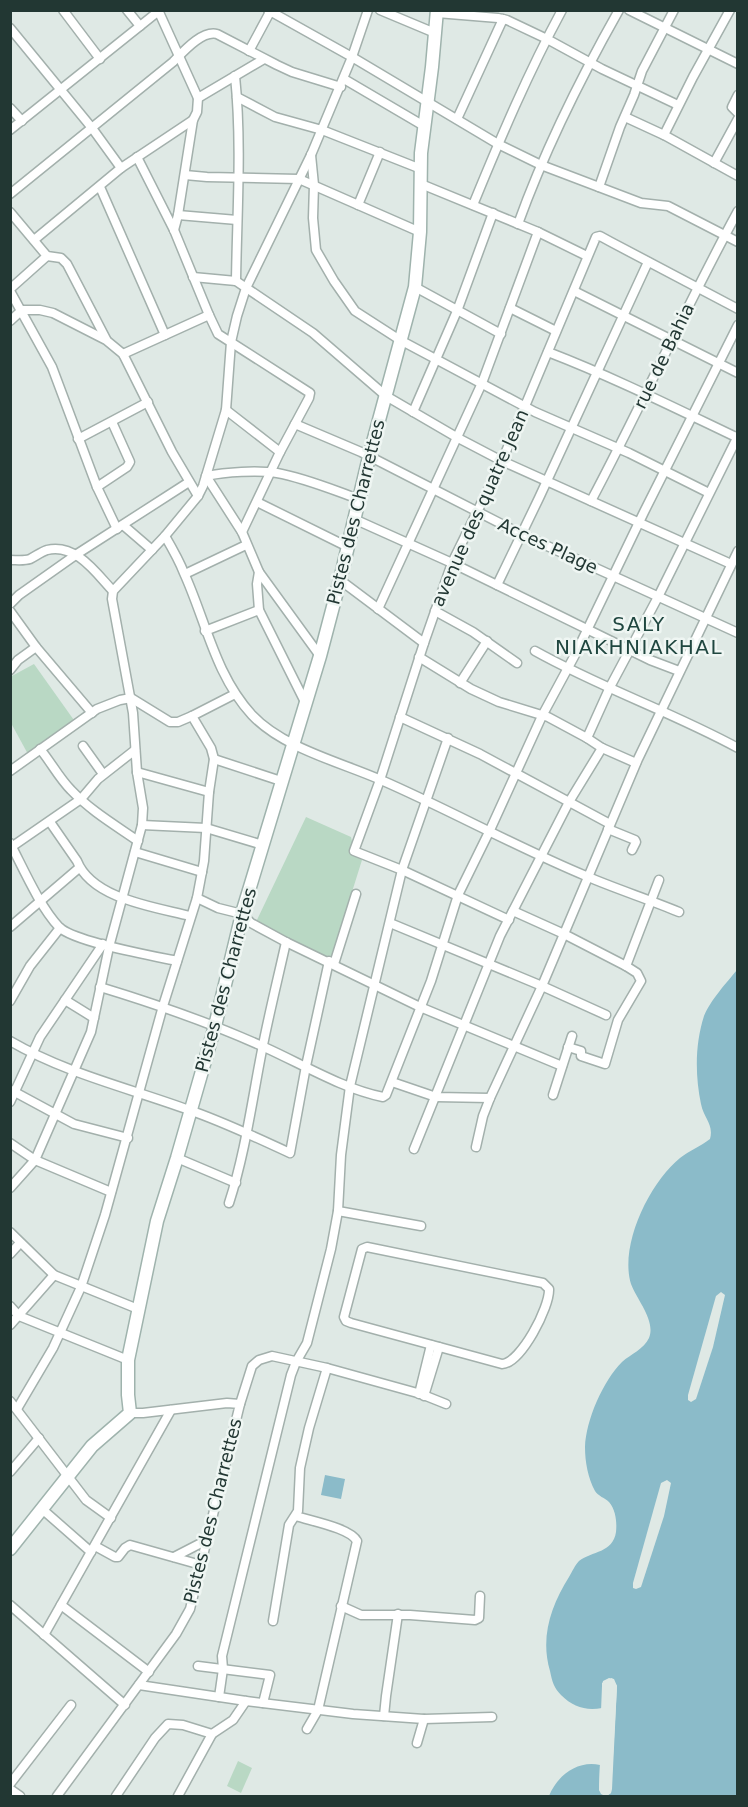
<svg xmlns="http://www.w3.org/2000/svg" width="748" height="1807" font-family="'DejaVu Sans',sans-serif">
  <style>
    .green { fill: #b9d8c4 }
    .water { fill: #8bbbc9 }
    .pier { fill: #dfe9e5 }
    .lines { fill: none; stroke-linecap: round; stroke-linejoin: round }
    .street-casing { stroke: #a3b0ac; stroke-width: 11 }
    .secondary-casing { stroke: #9fb3ad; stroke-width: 15 }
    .street { stroke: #fff; stroke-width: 8 }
    .secondary { stroke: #fff; stroke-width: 12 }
    .labels { text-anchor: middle; stroke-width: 5; stroke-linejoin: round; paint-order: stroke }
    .street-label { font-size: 18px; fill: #223733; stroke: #eff6f3 }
    .neighbourhood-label { font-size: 20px; letter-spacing: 1.5px; fill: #204740; stroke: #eff6f3 }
  </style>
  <rect width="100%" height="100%" fill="#dfe9e5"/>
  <!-- green -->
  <g class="green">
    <path d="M34,664l42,59 -47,33 -18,-33 -1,-46z"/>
    <path d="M306,817l45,20 4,16 7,7 -31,99 -75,-37z"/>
    <path d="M238,1761l14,7 -11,25 -14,-7z"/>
  </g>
  <!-- water -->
  <g class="water">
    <path d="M737,970v826h-188c8,-20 28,-36 51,-31l-1,25 8,6 4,-3 6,-107 -5,-8 -10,5v25c-16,3 -29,-1 -41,-13 -7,-7 -9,-14 -11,-24 -10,-34 1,-65 19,-94 3,-5 6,-12 10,-16 13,-10 34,-8 37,-29 1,-9 0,-22 -7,-30 -4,-4 -11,-6 -14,-11 -7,-13 -10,-29 -10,-44 1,-27 18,-66 37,-85 9,-8 22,-13 27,-24 7,-17 -12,-38 -18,-54 -12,-39 19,-102 49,-126 9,-7 21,-12 30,-19 4,-15 -6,-20 -9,-35 -6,-29 -6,-60 3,-88 6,-15 23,-34 33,-46z"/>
    <path d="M325,1475l20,4 -4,20 -20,-4z"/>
  </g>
  <!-- pier -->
  <g class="pier">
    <path d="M721,1292l4,3 -12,52 -17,52 -5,3 -3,-2v-5l28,-99z"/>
    <path d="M667,1480l4,3 -7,33 -23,71 -5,2 -3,-1v-5l28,-100z"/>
    <path d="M609,1678l5,1 3,7 -5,103 -1,4 -6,3 -4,-2 -2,-4 1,-28 3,3 -1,25 4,3 3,-4 5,-103 -3,-5 -5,2 -1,25 -4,3 1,-25 1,-5z"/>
  </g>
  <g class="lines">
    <!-- street casing -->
    <g class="street-casing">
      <g id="street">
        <path d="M63,10l37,49"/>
        <path d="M127,10l13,16"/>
        <path d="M158,10l40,88 -1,14 -4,8 -15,95 -4,15"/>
        <path d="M268,10l84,47 146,87 43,21 100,38 27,3 70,36"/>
        <path d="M380,10l55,23"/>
        <path d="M629,10l109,54"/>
        <path d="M437,13l61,5 9,2 40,19 55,30 76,36"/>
        <path d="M10,28l82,100 29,40"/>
        <path d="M249,51l21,-39"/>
        <path d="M235,76c7,68 2,137 1,205"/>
        <path d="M344,79l80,47"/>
        <path d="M738,95l-6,12 6,6"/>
        <path d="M237,97l38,20 47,13 99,39"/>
        <path d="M198,98l66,-39"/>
        <path d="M10,108l12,13"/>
        <path d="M625,117l39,18 74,41"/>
        <path d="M457,119l46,-100"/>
        <path d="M10,130l150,-120"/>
        <path d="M664,135l29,-58 37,-67"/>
        <path d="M311,155l3,30 -1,33 3,32 18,31 21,30 45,29 135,72 94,41 80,40"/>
        <path d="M137,157l37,73 35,85 9,19 92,59 -1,5 -29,54 -38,80"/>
        <path d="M714,163l24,-44"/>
        <path d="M185,175l22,2 92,2 121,53"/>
        <path d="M421,184l117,48 49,24"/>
        <path d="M100,187l65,148"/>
        <path d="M599,187l21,-60 14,-32 8,-24 32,-61"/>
        <path d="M10,194l163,-132c10,-10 29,-32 44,-28l60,31 15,7 49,15"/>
        <path d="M358,205l22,-53"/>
        <path d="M473,205c27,-66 55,-132 89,-195"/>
        <path d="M10,212l37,44 14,2 6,6 39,75"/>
        <path d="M178,215l59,5"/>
        <path d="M518,224c27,-75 62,-145 101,-214"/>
        <path d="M34,240l87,-72 72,-48"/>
        <path d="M193,277l43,4 77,52 73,63 72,42 44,23 229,103"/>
        <path d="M415,287l86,47"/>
        <path d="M10,289l37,-33"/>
        <path d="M10,291l42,76 45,120 20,42"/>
        <path d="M574,291l164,82"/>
        <path d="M510,308l46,23"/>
        <path d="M10,321l12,-11h18l13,3 53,27 17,14 49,98 26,44"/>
        <path d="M548,352c65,25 127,56 190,86"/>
        <path d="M123,354l86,-39"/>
        <path d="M226,410l54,42"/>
        <path d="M413,412l44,-101 36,-98"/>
        <path d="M295,424l66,28 160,82 217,99"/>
        <path d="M78,439l70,-37"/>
        <path d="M97,487l30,-20 3,-5 -18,-40"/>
        <path d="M591,501c51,-96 95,-195 147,-290"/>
        <path d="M257,502l91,45"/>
        <path d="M354,519l98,44 198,97 29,11"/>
        <path d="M123,525l29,25"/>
        <path d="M165,536c7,12 14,24 19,37 22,48 31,102 68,142 31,33 88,47 129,65 69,30 135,67 205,96 30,13 62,23 93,36"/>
        <path d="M10,560c7,0 14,1 20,-1 6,-3 11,-7 17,-9 29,-7 49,23 66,41"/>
        <path d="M259,572l61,84"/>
        <path d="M185,574l61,-29"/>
        <path d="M340,580l84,63"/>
        <path d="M497,585l42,-87 109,-236"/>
        <path d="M10,604l9,-9 58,-41 112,-72"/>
        <path d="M378,609l104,-226 56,-151"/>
        <path d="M10,611l26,36 56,66"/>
        <path d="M435,611l38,21 44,31"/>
        <path d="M205,631l54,-21"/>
        <path d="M535,651c66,37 137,61 203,97"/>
        <path d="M419,657l52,32 28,13 49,15 39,21 15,10 34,15"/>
        <path d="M10,670l8,-10 18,-13"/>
        <path d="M460,683l27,-42"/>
        <path d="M306,704l-47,-94 -2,-26 2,-12 -17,-40 -36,-56c20,-4 51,-6 71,-3 28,5 56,17 82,26"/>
        <path d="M400,717l80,37 130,70"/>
        <path d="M587,738l23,-51 48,-90 80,-161"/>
        <path d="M83,746l20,28"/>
        <path d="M40,749c11,13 19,29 31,41 20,21 44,35 67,51"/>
        <path d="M214,759l67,22"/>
        <path d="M10,771l87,-62 23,-9 11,-2 39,24h8l14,-6"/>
        <path d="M137,772l72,20"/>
        <path d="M50,822l27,39c15,38 78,46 113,55"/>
        <path d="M142,825l64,3 57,17"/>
        <path d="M608,829l27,11 1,2 -4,8"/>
        <path d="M10,843c13,25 30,64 49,84 15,15 94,29 118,34"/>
        <path d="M10,848l71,-49 17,-20 37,-29"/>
        <path d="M135,852l67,20"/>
        <path d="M197,898l21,10 24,6 9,9 35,19 134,65 142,59"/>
        <path d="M513,911l51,23 62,32 11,7 4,8 -23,39 -13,44 -24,-8v-5l-13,-4"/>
        <path d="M509,920l-107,-50 -48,-19 26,-71 44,-137 28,-80 50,-102 94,-224 4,-1 11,6 127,67"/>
        <path d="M390,923l152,63 64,29"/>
        <path d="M10,927l69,-59"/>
        <path d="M334,964l22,-70"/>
        <path d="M626,966l33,-86"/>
        <path d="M100,987c56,17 111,36 164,60 38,17 79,42 119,50l3,-2 45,-114 27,-86 32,-65 52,-114 34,-63 68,-141 94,-187"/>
        <path d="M65,1000l29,18"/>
        <path d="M10,1001l20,-35 30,-38"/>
        <path d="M10,1041c57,33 119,47 179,69 35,12 68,28 101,43l16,-87 23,-105"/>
        <path d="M392,1082l44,15 54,1"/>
        <path d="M11,1090l63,34 54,14"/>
        <path d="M553,1095l19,-59"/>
        <path d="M10,1102l30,-65 63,-93"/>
        <path d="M10,1143l25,17 76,32"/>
        <path d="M476,1147l7,-31 7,-18 52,-112 96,-227 100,-208"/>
        <path d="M414,1149l86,-213 69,-134 33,-54"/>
        <path d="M177,1158l59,25"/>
        <path d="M10,1188l25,-28 56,-128 18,-85 33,-122 1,-17 -6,-36 -4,-59 -21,-114 1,-8 52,-55 33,-40 5,-10 23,-76 5,-68 6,-26 9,-28 65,-133 41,-98 16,-47"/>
        <path d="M229,1203c16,-49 23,-102 33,-153 7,-36 16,-72 24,-108"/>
        <path d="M338,1211l83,15"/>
        <path d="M10,1232l44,43 84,34"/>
        <path d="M367,1247l176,36 6,6c1,18 -28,74 -47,75l-151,-41 -5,-2 -2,-4 18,-68z"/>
        <path d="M10,1254l10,-11"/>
        <path d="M10,1306l9,10 109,44"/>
        <path d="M10,1325l44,-50"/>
        <path d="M419,1394l12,-49"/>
        <path d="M424,1396l15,-49"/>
        <path d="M10,1401l76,99 25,18"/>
        <path d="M240,1404l12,-38 7,-6 13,-4 55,12 94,26 25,10"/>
        <path d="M17,1409l36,-61 28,-61 24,-72 58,-209 34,-108 7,-37 5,-69 5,-33 -3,-11 -19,-32 43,-22"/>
        <path d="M10,1472l29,-34"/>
        <path d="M42,1509l49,43"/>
        <path d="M296,1516c15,5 54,12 61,25l-39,169 -11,19"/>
        <path d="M95,1546l20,11h3l7,-9 5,-3 71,20"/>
        <path d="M174,1557l33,-17"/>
        <path d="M10,1605l115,100"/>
        <path d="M61,1605l88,67"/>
        <path d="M341,1606l20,9h49l65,5 4,-2 1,-22"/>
        <path d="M273,1621l16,-96 9,-14 2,-43 9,-40 18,-60"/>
        <path d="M44,1635l127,-225"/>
        <path d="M198,1666l72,9 -7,28"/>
        <path d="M139,1685l107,16 107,13 71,5 68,-2"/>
        <path d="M219,1697l4,-28 -1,-13 69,-281 5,-13 11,-19 24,-94 7,-38 3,-56 9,-69 52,-216 46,-132"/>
        <path d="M384,1716l2,-20 12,-82"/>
        <path d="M417,1743l7,-24"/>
        <path d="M10,1784l61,-79"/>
        <path d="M10,1789l10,7"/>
        <path d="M57,1796l119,-162 14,-25 50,-205 -13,-1 -84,10h-13"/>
        <path d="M116,1796l39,-58 13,-14 15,1 29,9"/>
        <path d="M178,1796l34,-62 21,-14 13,-19"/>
      </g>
    </g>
    <!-- secondary casing -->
    <g class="secondary-casing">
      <path id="secondary" d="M10,1549l82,-103 38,-33 -2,-18v-35l29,-139 20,-63 38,-132 28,-116 77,-254 20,-76 29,-123 46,-170 5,-55 1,-79 11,-86 5,-57"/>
    </g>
    <!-- street -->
    <use href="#street" class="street"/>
    <!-- secondary -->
    <use href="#secondary" class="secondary"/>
  </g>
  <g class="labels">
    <!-- street labels -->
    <g class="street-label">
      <text transform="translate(664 356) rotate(-64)" y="6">rue de Bahia</text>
      <text transform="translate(480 508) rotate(-66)" y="6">avenue des quatre Jean</text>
      <text transform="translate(356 512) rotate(-76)" y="6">Pistes des Charrettes</text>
      <text transform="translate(548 546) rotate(25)" y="6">Acces Plage</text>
      <text transform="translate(226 980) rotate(-75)" y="6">Pistes des Charrettes</text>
      <text transform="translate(213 1511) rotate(-76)" y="6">Pistes des Charrettes</text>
    </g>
    <!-- neighbourhood labels -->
    <g class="neighbourhood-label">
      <text x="639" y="631">SALY<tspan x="639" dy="23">NIAKHNIAKHAL</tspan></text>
    </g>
  </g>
  <!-- border -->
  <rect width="748" height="1807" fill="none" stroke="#223733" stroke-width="24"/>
</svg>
